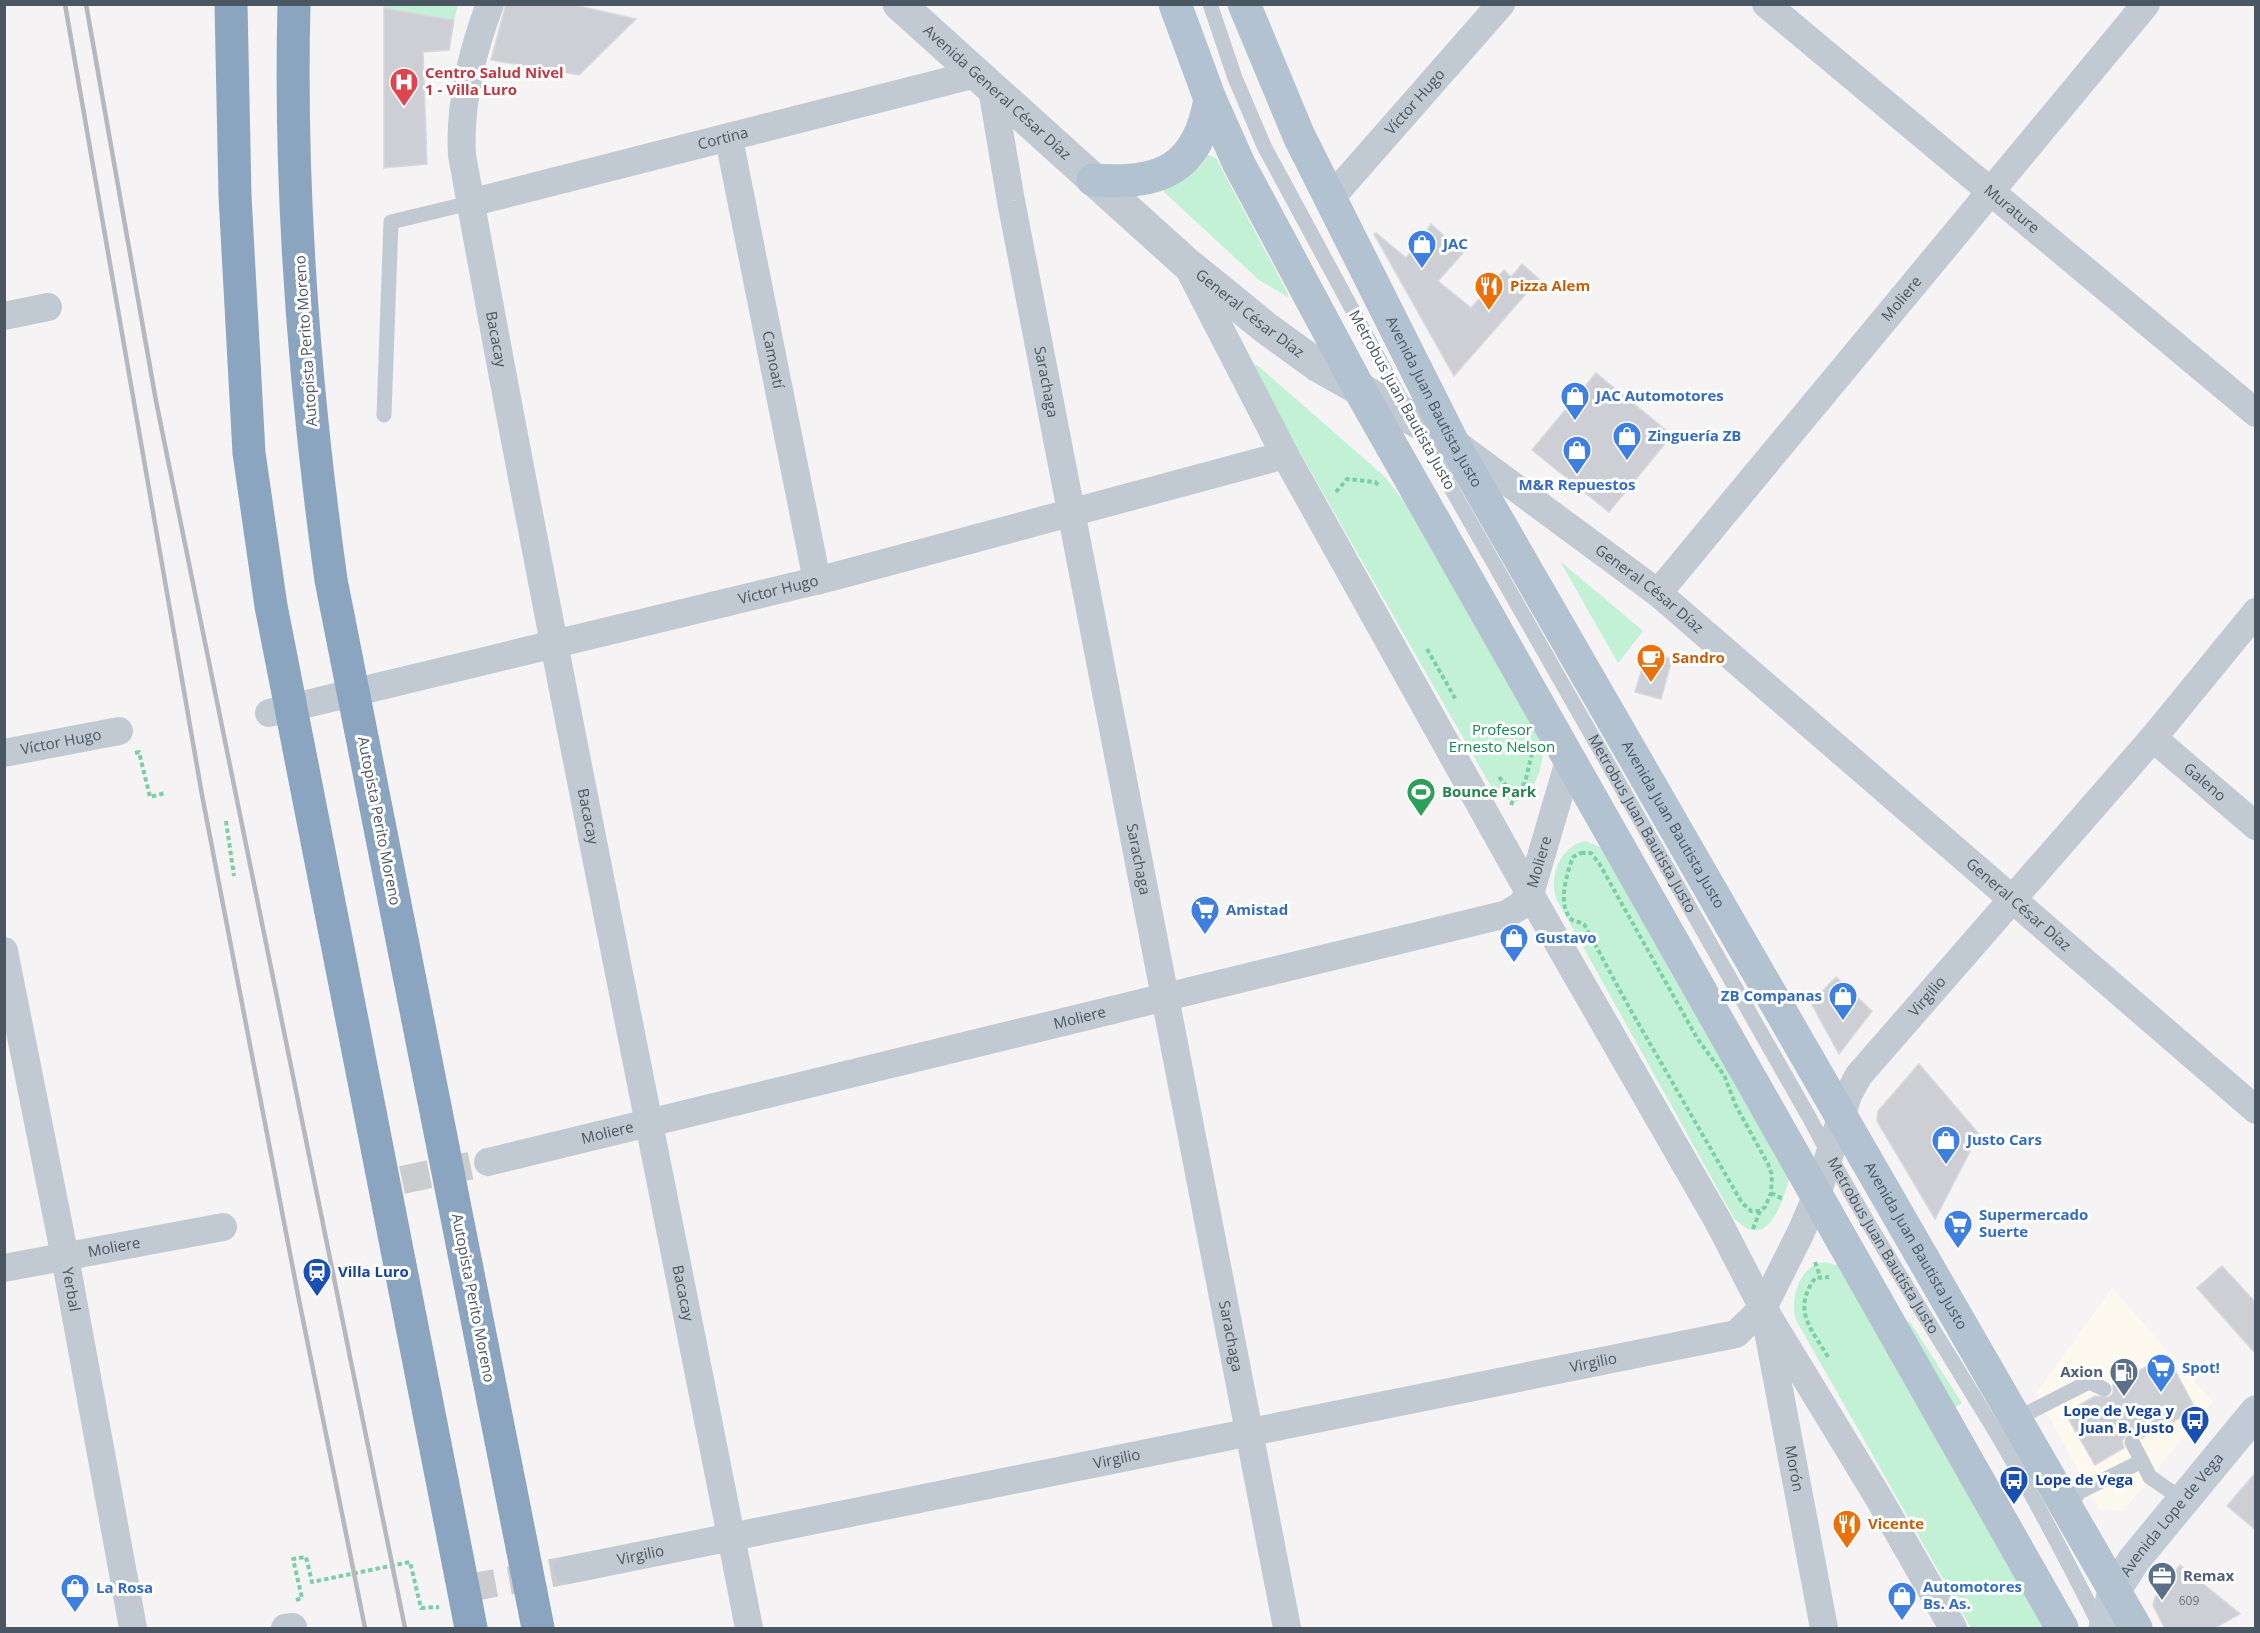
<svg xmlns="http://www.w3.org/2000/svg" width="2260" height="1633" font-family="'Open Sans',sans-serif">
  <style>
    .commercial { fill: #fdf9ef }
    .green { fill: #c3f1d5 }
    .building { fill: #cdcfd5; stroke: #d7d9de; stroke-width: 1.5 }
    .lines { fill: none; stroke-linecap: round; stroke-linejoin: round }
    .minor-tunnel { stroke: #caccce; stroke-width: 28; stroke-dasharray: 28 14; stroke-linecap: butt }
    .path { stroke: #7ad0a6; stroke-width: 4; stroke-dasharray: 4.5 3; stroke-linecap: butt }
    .service { stroke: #c1cad2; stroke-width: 15 }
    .minor { stroke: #c1cad2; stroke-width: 28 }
    .tertiary { stroke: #c1cad2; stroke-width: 33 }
    .secondary { stroke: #c1cbd6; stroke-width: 33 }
    .primary { stroke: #b3c2d1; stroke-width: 33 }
    .motorway { stroke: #8ba5c1; stroke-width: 33 }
    .rail { stroke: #b5b8bd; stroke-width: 4.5 }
    .labels { text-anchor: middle; stroke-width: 6; stroke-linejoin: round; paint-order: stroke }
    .number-label { font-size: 12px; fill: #6b747e }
    .health-label { font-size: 15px; font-weight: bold; fill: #be3a42; stroke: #fff; text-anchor: start }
    .street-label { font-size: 15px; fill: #4a5661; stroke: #fff }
    .shop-label { font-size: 15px; font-weight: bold; fill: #366cbe; stroke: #fff; text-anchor: start }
    .food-label { font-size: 15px; font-weight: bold; fill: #c56008; stroke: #fff; text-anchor: start }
    .park-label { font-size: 15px; fill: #17864f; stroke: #fff }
    .leisure-label { font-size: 15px; font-weight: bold; fill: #27864d; stroke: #fff; text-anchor: start }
    .transit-label { font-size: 15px; font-weight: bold; fill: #164399; stroke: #fff; text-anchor: start }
    .service-label { font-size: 15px; font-weight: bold; fill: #4e5e75; stroke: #fff; text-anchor: end }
  </style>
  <rect width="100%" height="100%" fill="#f5f3f3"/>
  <!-- commercial -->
  <path class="commercial" d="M2112,1288l101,114 -90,109 -24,-2 -63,-116z"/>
  <!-- green -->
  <g class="green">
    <path d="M384,5h74l-4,15 -70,-12z"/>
    <path d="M1206,154l10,4 72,136v3l-29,-17 -95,-88v-5z"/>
    <path d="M1257,365l127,111 23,29 136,241c0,23 -7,42 -26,56l-17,-5 -7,-7 -211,-369 -28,-55z"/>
    <path d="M1560,561l83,70 -25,32z"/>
    <path d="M1585,841l15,6 6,7 183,325c-7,26 -23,74 -55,39l-177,-318c-10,-23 4,-54 28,-59z"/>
    <path d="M1825,1262l15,4 206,362h-75l-175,-308c-7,-21 4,-56 29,-58z"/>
    <path d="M1910,1322l52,81 -8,5 -47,-85z"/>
  </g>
  <!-- building -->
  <g class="building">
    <path d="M506,4h64l66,15 -57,56 -88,-15z"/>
    <path d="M384,8l70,12 -5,30 -26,2 4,112 -43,4z"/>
    <path d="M1431,224l32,29 -25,28 33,27 33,-38 7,7 11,-13 17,15 -85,97 -80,-142 2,-1 30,25z"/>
    <path d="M1596,373l76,62 -63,77 -77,-62z"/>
    <path d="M1647,652l25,7 -11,40 -26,-7z"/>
    <path d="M1836,977l36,34 -33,43 -28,-51z"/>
    <path d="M1919,1064l60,70 -44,85 -58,-98 1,-10z"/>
    <path d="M2222,1266l34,37v51l-59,-66z"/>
    <path d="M2167,1355l29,55 -55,28 -8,-6 -6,2 -5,7 2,7 -29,17 -30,-52 30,-17 14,1 4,-4v-8z"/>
    <path d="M2256,1472v58l-29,-24z"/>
    <path d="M2180,1565l60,49 -27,15h-48l-12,-24 2,-8z"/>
  </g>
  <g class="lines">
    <!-- minor-tunnel -->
    <g class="minor-tunnel">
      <path d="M402,1180l86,-18"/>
      <path d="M468,1588l100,-18"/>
    </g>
    <!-- path -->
    <g class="path">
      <path d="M1336,492l11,-13 28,3 3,3"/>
      <path d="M1427,649l29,51"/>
      <path d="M135,753l4,-1 11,45 15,-4"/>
      <path d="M1499,777l10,12h9l7,-6 7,-30"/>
      <path d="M1511,805l7,-16"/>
      <path d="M226,821l8,55"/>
      <path d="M1581,853h10l8,10 98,175 27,37 12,31 32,58 4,11 -1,18 -6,14 -5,4h-9l-9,-8 -112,-194 -46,-85c-4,-3 -9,-1 -13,-5 -14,-15 -4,-46 2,-62z"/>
      <path d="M1771,1193l12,6"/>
      <path d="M1753,1229l7,-18"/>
      <path d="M1815,1262l5,14"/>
      <path d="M1828,1357c-17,-29 -36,-46 -13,-79l14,-1"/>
      <path d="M296,1600l6,-2 -9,-39 13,-2 6,25 98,-20 11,46 18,-1"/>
    </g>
    <!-- service -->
    <g class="service">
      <path d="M1210,4l25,74 29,68 142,263"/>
      <path d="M384,415l7,-193 79,-19"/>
      <path id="s1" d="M1418,430l391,687c52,100 114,194 172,291 44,71 83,146 120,220"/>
      <path d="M2016,1419l73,-37 15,7"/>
      <path d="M2132,1442l18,35 33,23"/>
      <path d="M2068,1509l11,-17 63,-31"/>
    </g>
    <!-- minor -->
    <g class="minor">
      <path id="s2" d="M490,4c-18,48 -31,100 -28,151 89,492 191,982 287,1473"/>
      <path id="s3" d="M1766,4l490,409"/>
      <path id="s4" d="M992,89l19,112 276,1427"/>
      <path id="s5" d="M729,139l88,442"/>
      <path id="s6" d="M1330,199l171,-195"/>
      <path id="s7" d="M470,203l506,-129"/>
      <path d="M1187,265l98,190 245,439 188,327 45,87 115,189 75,131"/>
      <path d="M4,316l44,-9"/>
      <path id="s8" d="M1455,443l203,150 598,517"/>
      <path id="s9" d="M1658,593l488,-589"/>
      <path id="s10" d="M269,713l563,-136 453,-122"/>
      <path id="s11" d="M2153,738l103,88"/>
      <path id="s12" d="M4,753l115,-22"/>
      <path id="s13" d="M4,951l61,306 68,371"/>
      <path id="s14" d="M488,1162l1019,-248 13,-8 10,-12 39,-133"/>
      <path id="s15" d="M4,1268l219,-41"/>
      <path id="s16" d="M1768,1331l56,297"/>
      <path id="s17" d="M568,1570l1168,-236 27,-26 38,-76 16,-37 31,-100 11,-20 294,-337 103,-126"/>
      <path d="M285,1628l8,-1"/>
    </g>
    <!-- tertiary -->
    <path class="tertiary" id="s18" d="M899,4l287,259 80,65 51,37 135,76"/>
    <!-- secondary -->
    <path class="secondary" id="s19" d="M2105,1628l9,-37 20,-31 122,-148"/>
    <!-- primary -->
    <g class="primary">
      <path d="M1175,4l35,95 29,65 122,228 701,1236"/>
      <path id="s20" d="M1244,4l55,132 153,305 684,1187"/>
      <path d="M1093,180c67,5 105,-10 117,-81"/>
    </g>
    <!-- motorway -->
    <g class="motorway">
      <path d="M231,4l4,192 14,257 22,153 200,1022"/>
      <path d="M294,4c-5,191 11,387 37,576l207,1048"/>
    </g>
    <!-- rail -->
    <g class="rail">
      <path d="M65,4l137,791 96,500 67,333"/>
      <path d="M86,4l70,397 249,1227"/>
    </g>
  </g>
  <!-- icons -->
  <defs>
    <g id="hospital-pin" transform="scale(1.5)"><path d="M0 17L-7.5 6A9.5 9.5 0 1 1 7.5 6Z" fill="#e0444e" stroke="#fff"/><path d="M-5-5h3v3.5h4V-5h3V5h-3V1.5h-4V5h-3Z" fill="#fff"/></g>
    <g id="shop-pin" transform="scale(1.5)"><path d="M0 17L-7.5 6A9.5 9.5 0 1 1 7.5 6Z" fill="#3f7fe0" stroke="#fff"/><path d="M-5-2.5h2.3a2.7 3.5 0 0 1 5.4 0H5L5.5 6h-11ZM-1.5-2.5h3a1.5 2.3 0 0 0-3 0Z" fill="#fff"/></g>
    <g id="restaurant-pin" transform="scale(1.5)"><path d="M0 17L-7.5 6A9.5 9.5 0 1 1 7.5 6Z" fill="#e8710a" stroke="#fff"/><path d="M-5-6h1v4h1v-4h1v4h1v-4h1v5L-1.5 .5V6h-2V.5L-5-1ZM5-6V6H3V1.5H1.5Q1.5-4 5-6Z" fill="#fff"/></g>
    <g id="cafe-pin" transform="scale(1.5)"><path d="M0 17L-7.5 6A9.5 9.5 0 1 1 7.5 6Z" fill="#e8710a" stroke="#fff"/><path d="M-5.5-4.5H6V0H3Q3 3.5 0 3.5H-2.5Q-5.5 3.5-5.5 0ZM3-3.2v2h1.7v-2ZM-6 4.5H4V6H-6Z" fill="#fff"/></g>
    <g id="stadium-pin" transform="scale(1.5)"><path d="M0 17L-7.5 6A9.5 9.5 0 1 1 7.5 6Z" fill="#2e9e5b" stroke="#fff"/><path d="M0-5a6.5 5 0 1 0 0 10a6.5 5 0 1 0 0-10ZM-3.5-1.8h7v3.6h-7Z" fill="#fff"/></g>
    <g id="supermarket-pin" transform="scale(1.5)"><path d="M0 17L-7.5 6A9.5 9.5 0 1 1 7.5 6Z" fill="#3f7fe0" stroke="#fff"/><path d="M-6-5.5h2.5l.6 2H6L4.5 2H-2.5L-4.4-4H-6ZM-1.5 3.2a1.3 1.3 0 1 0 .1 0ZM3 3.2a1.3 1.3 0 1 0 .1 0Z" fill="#fff"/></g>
    <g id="station-pin" transform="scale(1.5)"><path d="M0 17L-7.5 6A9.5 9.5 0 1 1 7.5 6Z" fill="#1a4fb4" stroke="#fff"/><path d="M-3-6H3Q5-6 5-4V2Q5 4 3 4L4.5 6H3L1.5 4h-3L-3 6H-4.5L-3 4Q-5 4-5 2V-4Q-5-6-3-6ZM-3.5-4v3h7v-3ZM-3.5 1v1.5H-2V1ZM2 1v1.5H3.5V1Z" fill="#fff"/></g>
    <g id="fuel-pin" transform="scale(1.5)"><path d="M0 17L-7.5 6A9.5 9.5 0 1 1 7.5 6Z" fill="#5c6f8a" stroke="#fff"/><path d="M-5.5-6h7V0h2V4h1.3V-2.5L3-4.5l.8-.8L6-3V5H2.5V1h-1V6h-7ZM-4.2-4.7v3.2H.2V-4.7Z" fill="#fff"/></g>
    <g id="bus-pin" transform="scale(1.5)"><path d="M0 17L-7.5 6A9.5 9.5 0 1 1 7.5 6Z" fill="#1a4fb4" stroke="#fff"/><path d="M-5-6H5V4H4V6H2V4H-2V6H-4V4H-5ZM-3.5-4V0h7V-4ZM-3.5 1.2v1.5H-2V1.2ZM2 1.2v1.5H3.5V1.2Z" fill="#fff"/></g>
    <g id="office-pin" transform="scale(1.5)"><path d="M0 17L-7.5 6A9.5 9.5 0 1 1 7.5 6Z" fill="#5c6f8a" stroke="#fff"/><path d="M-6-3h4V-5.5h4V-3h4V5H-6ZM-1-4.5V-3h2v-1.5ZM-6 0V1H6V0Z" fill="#fff"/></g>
  </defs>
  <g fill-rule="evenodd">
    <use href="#hospital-pin" x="404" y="82"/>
    <use href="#shop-pin" x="1422" y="244"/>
    <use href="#restaurant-pin" x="1489" y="286"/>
    <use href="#shop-pin" x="1575" y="396"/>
    <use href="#shop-pin" x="1627" y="436"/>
    <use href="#shop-pin" x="1577" y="450"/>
    <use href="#cafe-pin" x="1651" y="658"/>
    <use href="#stadium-pin" x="1421" y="792"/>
    <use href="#supermarket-pin" x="1205" y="910"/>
    <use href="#shop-pin" x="1514" y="938"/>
    <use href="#shop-pin" x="1843" y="996"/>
    <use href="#shop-pin" x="1946" y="1140"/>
    <use href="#supermarket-pin" x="1958" y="1224"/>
    <use href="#station-pin" x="317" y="1272"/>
    <use href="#supermarket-pin" x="2161" y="1368"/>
    <use href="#fuel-pin" x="2124" y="1372"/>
    <use href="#bus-pin" x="2195" y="1420"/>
    <use href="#bus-pin" x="2014" y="1480"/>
    <use href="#restaurant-pin" x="1847" y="1524"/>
    <use href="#office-pin" x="2162" y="1576"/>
    <use href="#shop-pin" x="75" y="1588"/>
    <use href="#shop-pin" x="1902" y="1596"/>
  </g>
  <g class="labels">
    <!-- number labels -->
    <g class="number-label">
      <text x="2189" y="1605">609</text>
    </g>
    <!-- health labels -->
    <g class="health-label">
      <text x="425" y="78">Centro Salud Nivel<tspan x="425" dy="17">1 - Villa Luro</tspan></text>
    </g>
    <!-- street labels -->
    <g class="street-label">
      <text dy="5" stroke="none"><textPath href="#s18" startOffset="132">Avenida General César Díaz</textPath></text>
      <text dy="5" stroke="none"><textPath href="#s6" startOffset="129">Víctor Hugo</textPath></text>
      <text dy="5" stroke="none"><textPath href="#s7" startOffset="261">Cortina</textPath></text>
      <text dy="5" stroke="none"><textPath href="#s3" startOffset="320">Murature</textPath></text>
      <text dy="5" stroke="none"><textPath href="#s9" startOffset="382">Moliere</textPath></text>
      <text dy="5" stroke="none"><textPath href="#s18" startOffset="468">General César Díaz</textPath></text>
      <text dy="5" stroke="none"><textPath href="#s2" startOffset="342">Bacacay</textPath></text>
      <text transform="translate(306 341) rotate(-94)" y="5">Autopista Perito Moreno</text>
      <text dy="5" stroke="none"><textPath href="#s5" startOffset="225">Camoatí</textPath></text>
      <text dy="5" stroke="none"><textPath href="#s4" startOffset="298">Sarachaga</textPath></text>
      <text transform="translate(1402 400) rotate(61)" y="5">Metrobus Juan Bautista Justo</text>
      <text dy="5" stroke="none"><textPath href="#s20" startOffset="441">Avenida Juan Bautista Justo</textPath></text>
      <text dy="5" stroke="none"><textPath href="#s8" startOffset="243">General César Díaz</textPath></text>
      <text dy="5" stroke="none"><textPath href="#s10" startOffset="524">Víctor Hugo</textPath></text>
      <text dy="5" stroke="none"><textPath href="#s12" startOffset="58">Víctor Hugo</textPath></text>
      <text dy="5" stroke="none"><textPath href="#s11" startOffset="68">Galeno</textPath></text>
      <text dy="5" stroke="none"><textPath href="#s2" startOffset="828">Bacacay</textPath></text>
      <text transform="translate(379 821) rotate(79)" y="5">Autopista Perito Moreno</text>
      <text dy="5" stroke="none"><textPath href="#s1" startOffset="453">Metrobus Juan Bautista Justo</textPath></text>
      <text dy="5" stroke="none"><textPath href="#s20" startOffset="927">Avenida Juan Bautista Justo</textPath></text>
      <text dy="5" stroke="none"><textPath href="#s4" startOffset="784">Sarachaga</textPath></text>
      <text dy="5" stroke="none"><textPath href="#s14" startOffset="1113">Moliere</textPath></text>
      <text dy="5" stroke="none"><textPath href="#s8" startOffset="729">General César Díaz</textPath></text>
      <text dy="5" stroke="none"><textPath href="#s17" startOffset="1586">Virgilio</textPath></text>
      <text dy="5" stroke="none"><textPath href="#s14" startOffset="609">Moliere</textPath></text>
      <text dy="5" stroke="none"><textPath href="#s14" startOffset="123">Moliere</textPath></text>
      <text dy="5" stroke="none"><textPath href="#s1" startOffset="939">Metrobus Juan Bautista Justo</textPath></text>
      <text dy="5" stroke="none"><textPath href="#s15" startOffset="112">Moliere</textPath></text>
      <text dy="5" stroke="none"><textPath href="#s20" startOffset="1413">Avenida Juan Bautista Justo</textPath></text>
      <text dy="5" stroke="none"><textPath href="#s13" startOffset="345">Yerbal</textPath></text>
      <text dy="5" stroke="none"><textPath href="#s2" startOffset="1314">Bacacay</textPath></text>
      <text transform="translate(473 1298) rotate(79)" y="5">Autopista Perito Moreno</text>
      <text dy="5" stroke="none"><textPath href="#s4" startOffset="1270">Sarachaga</textPath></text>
      <text dy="5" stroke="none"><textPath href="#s17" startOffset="1046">Virgilio</textPath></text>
      <text dy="5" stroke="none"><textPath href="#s17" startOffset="560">Virgilio</textPath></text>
      <text dy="5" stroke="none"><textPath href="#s16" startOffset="140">Morón</textPath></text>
      <text dy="5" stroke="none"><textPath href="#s19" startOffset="134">Avenida Lope de Vega</textPath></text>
      <text dy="5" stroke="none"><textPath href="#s17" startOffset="74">Virgilio</textPath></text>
    </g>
    <!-- shop labels -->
    <g class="shop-label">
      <text x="1443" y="249">JAC</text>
      <text x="1596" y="401">JAC Automotores</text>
      <text x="1648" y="441">Zinguería ZB</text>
      <text x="1577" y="490" text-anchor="middle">M&amp;R Repuestos</text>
      <text x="1226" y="915">Amistad</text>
      <text x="1535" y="943">Gustavo</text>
      <text x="1822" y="1001" text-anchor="end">ZB Companas</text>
      <text x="1967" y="1145">Justo Cars</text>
      <text x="1979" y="1220">Supermercado<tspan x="1979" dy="17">Suerte</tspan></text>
      <text x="2182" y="1373">Spot!</text>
      <text x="1923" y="1592">Automotores<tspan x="1923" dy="17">Bs. As.</tspan></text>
      <text x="96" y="1593">La Rosa</text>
    </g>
    <!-- food labels -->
    <g class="food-label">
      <text x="1510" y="291">Pizza Alem</text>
      <text x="1672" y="663">Sandro</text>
      <text x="1868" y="1529">Vicente</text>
    </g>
    <!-- park labels -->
    <g class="park-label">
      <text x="1502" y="735">Profesor<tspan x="1502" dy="17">Ernesto Nelson</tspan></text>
    </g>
    <!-- leisure labels -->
    <g class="leisure-label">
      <text x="1442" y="797">Bounce Park</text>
    </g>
    <!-- transit labels -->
    <g class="transit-label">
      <text x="338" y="1277">Villa Luro</text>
      <text x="2174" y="1416" text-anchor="end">Lope de Vega y<tspan x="2174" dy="17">Juan B. Justo</tspan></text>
      <text x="2035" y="1485">Lope de Vega</text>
    </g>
    <!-- service labels -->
    <g class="service-label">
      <text x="2103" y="1377">Axion</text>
      <text x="2183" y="1581" text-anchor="start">Remax</text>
    </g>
  </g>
  <!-- border -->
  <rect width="2260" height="1633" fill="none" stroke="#4a5661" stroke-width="12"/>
</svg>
